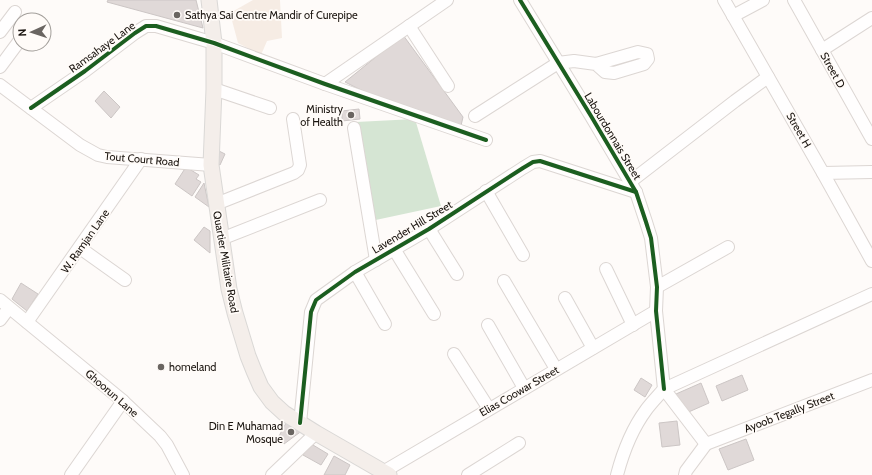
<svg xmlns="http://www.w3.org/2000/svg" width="872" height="475" font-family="Cabin,sans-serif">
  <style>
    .built { fill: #f6ece4 }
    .green { fill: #d5e5d3 }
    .building { fill: #e0d9d8; stroke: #ccc6c5 }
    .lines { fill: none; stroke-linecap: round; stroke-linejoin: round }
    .minor-casing { stroke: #dcd6d3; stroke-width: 14 }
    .major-casing { stroke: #dad8d6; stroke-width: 17 }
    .minor { stroke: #fffefe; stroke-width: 12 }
    .major { stroke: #f4eeea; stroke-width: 15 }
    .cycleway-casing { stroke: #fffbf8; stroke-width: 6 }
    .cycleway { stroke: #1b5e20; stroke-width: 4 }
    .poi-dot { fill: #6a6561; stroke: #fffbf8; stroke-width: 1.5 }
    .labels { text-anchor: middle; stroke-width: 3.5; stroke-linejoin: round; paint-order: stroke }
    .poi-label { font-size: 11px; fill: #1a140f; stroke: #fffbf8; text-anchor: start }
    .street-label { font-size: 11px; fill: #1a140f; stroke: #fffbf8 }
  </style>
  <rect width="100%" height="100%" fill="#fefbf9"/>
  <!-- built -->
  <path class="built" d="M253,0h27l2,38 -15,3 -6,14 -23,-12 -8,-30z"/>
  <!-- green -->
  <path class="green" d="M415,119l26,87 -70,15 -15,-99z"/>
  <!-- building -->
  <g class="building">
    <path d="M108,0h88l7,28 -96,-26z"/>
    <path d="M403,35l60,82 -3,13 -71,-26 -44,-22z"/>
    <path d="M104,91l16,16 -9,11 -16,-17z"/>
    <path d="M359,109l1,10 -18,2v-10z"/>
    <path d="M219,151l6,3 -5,11 -5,-3 -1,-7z"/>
    <path d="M186,167l13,8 -3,4 5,3 -9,14 -17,-12z"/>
    <path d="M204,183l5,24 -14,-10z"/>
    <path d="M204,227l6,4v22l-16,-13z"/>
    <path d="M21,283l17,11 -11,17 -15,-12z"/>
    <path d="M742,375l6,15 -26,11 -6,-15z"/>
    <path d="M641,378l11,7 -7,12 -11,-7z"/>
    <path d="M701,383l8,20 -25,11 -8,-20z"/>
    <path d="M287,421l16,9 -19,14 -6,-6z"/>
    <path d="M677,421l3,24 -18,2 -3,-24z"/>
    <path d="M746,439l8,21 -26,10 -9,-21z"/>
    <path d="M309,445h4l15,9 -7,11 -18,-10z"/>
    <path d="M334,456l16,9 -5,10h-21z"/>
  </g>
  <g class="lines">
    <!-- minor casing -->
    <g class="minor-casing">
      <g id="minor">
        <path d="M520,0l71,116 45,76 10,30 5,16 6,49 -1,24 8,78"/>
        <path d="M724,0l99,173 49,88"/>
        <path d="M794,0l78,139"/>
        <path d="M733,16l30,-16"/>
        <path d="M409,26l39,60"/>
        <path d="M0,32l15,-20"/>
        <path d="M822,50l50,-32"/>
        <path d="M0,67l20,-27"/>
        <path d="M325,84l122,-84"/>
        <path d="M0,85l80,60 18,10 9,2 104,8"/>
        <path d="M214,89l56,19"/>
        <path d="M31,108l54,-37 50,-38 11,-7h10l58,17 111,41 161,56"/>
        <path d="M475,116l83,-53 16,-2 22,3 42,-12 9,2 1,5 -4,5 -30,9 -9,-1 -9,-8"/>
        <path d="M354,128l22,132"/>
        <path d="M823,173l49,-1"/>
        <path d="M630,182l105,-81 33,-24"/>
        <path d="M486,191l37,64"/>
        <path d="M216,204l78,-31 4,-3 2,-5 -7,-46"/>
        <path d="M429,229l28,45"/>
        <path d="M221,239l99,-39"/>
        <path d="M80,248l45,32"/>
        <path d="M394,249l40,65"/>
        <path d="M606,269l27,56"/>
        <path d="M355,272l30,52"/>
        <path d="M504,281l52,88"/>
        <path d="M657,287l71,-40"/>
        <path d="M565,298l28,50"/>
        <path d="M0,300l123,101 37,35 7,9 16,30"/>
        <path d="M0,320l9,-12"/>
        <path d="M27,322l114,-163"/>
        <path d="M488,325l36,63"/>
        <path d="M454,354l35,55"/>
        <path d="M664,389l42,55"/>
        <path d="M300,423l11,-111 5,-12 39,-28 74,-43 94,-61 10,-6 7,-1 96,31"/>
        <path d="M706,444l166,-64"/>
        <path d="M383,472l273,-161"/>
        <path d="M71,475l52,-74"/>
        <path d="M272,475l44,-42"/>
        <path d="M468,475l51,-32"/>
        <path d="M617,475c6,-23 15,-46 29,-65 5,-7 12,-14 18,-21l208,-95"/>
        <path d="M685,475l1,-4 20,-27"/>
      </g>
    </g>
    <!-- major casing -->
    <g class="major-casing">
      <path id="major" d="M209,0l5,43v46l-3,76 18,124 6,24 13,43 6,15 7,16 11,15 12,11 32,20 73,42"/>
    </g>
    <!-- minor -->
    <use href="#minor" class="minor"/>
    <!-- major -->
    <use href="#major" class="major"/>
    <!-- cycleway casing -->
    <g class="cycleway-casing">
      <g id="cycleway">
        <path d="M520,0l71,116 45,76 10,30 5,16 6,49 -1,24 8,78"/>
        <path d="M31,108l54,-37 50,-38 11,-7h10l58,17 111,41 161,56"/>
        <path d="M300,423l11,-111 5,-12 39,-28 74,-43 94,-61 10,-6 7,-1 96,31"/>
      </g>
    </g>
    <!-- cycleway -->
    <use href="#cycleway" class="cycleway"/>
  </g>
  <!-- markers -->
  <g class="poi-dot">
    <circle cx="177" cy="15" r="4"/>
    <circle cx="351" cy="115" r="4"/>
    <circle cx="161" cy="367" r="4"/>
    <circle cx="291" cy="432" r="4"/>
  </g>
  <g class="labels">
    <!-- poi labels -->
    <g class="poi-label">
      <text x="185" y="19">Sathya Sai Centre Mandir of Curepipe</text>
      <text x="343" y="113" text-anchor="end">Ministry<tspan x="343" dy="13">of Health</tspan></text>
      <text x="169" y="371">homeland</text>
      <text x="283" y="430" text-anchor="end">Din E Muhamad<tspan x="283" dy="13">Mosque</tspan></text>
    </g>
    <!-- street labels -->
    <g class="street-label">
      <text transform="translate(102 47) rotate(-36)" y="4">Ramsahaye Lane</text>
      <text transform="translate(833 70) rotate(61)" y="4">Street D</text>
      <text transform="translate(799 130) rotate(60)" y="4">Street H</text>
      <text transform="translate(613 136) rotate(59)" y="4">Labourdonnais Street</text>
      <text transform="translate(142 159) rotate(5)" y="4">Tout Court Road</text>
      <text transform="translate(412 227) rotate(-31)" y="4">Lavender Hill Street</text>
      <text transform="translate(85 241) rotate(-55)" y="4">W. Ramjan Lane</text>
      <text transform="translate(226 262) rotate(80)" y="4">Quartier Militaire Road</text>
      <text transform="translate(519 391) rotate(-30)" y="4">Elias Coowar Street</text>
      <text transform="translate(112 393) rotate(41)" y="4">Ghoorun Lane</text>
      <text transform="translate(789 412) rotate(-21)" y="4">Ayoob Tegally Street</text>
    </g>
  </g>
  <!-- north arrow -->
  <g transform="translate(32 32) rotate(267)"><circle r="19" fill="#fffbf8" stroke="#a39f9b"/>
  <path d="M0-3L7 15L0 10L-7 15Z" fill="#6a6561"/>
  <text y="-6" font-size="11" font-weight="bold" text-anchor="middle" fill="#1a140f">N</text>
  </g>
</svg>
